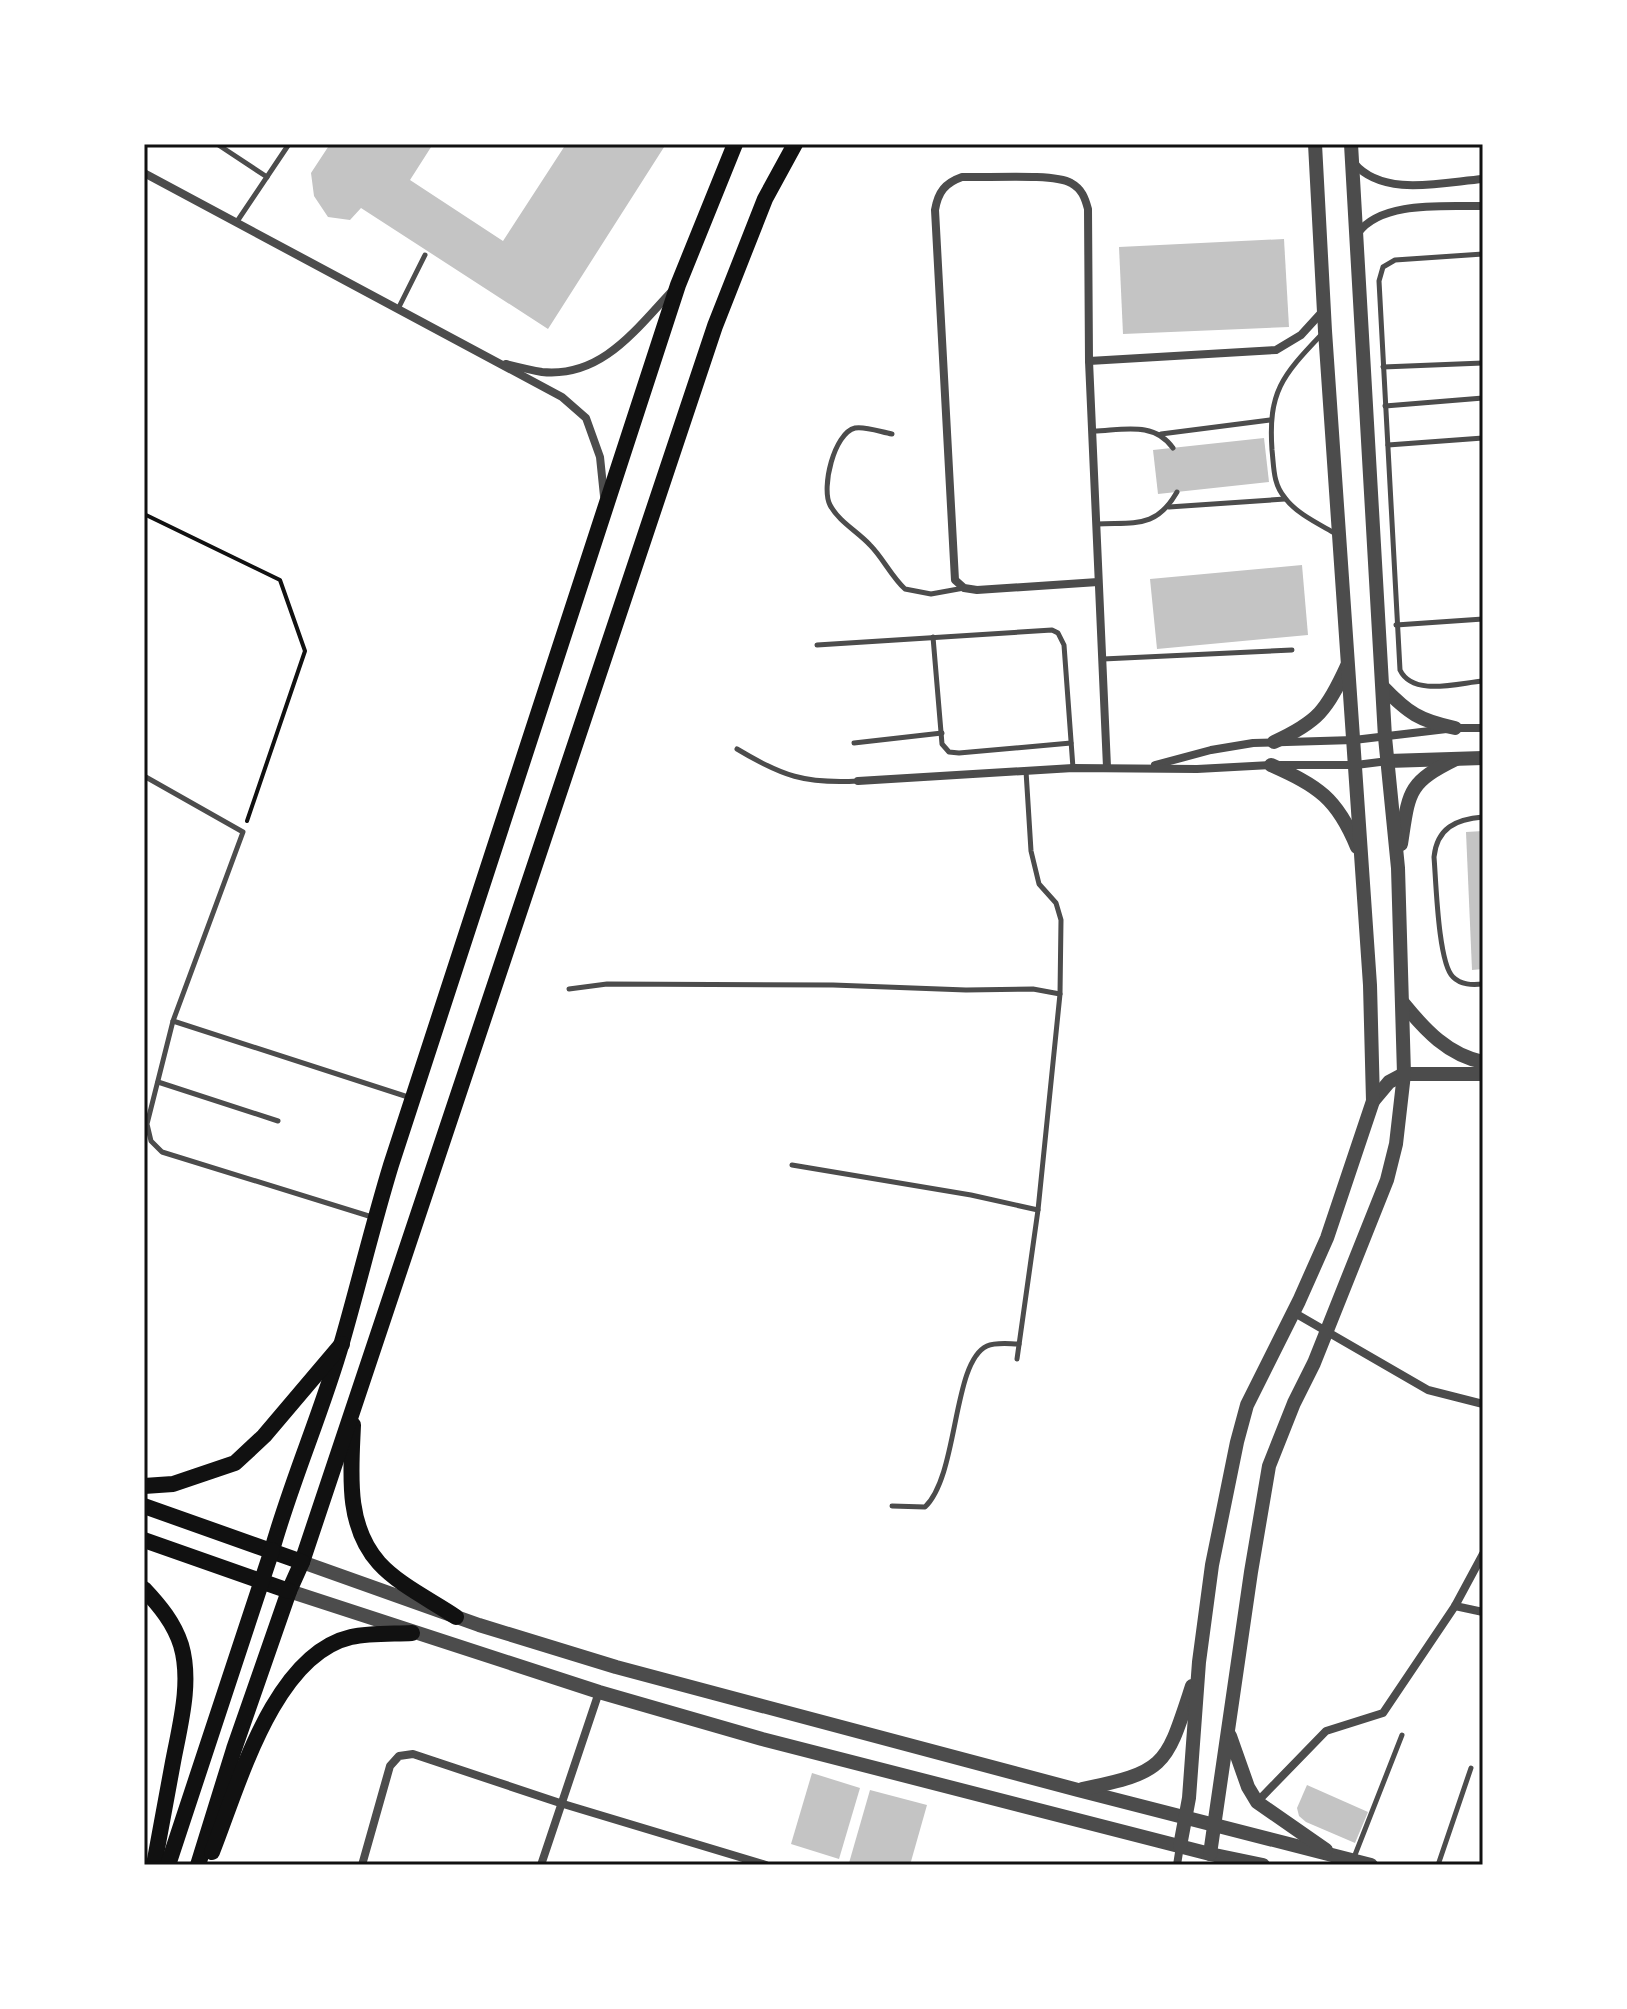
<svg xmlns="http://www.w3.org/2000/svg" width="1627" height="2009" font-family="'PT Sans',sans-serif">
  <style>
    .building { fill: #c4c4c4 }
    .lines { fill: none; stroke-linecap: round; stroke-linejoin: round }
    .path { stroke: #111; stroke-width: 4 }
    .service { stroke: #4c4c4c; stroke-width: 5 }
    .minor { stroke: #4c4c4c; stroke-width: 8 }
    .tertiary { stroke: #4c4c4c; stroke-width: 14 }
    .secondary { stroke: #111; stroke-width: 16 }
    .primary { stroke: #111; stroke-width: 16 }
    .neatline { fill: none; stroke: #111; stroke-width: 3 }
  </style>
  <rect width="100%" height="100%" fill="#fff"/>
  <!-- building -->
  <g class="building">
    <path d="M330,144h103l-23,36 93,61 63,-97h100l-118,185 -187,-121 -11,12 -22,-3 -14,-21 -3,-23z"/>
    <path d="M1284,239l5,88 -166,7 -4,-87z"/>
    <path d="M1264,438l5,44 -111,12 -5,-44z"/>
    <path d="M1302,565l6,70 -151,14 -7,-70z"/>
    <path d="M1483,831v138l-11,1 -6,-138z"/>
    <path d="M812,1773l48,15 -21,71 -48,-15z"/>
    <path d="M1307,1785l61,27 -13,31 -49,-21 -7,-6 -2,-8z"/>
    <path d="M870,1790l57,15 -17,60 -61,-2z"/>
  </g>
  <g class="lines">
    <!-- path -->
    <path class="path" d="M144,514l136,66 25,71 -58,170"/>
    <!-- service -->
    <g class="service">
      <path d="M217,144l50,33"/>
      <path d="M236,223l53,-79"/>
      <path d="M1483,254l-88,6 -12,7 -4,14 21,389c13,27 58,13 83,11"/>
      <path d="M398,309l27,-54"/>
      <path d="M1321,335c-39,41 -53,57 -49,115 2,18 1,34 13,48 12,16 34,26 51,36"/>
      <path d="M1383,367l100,-4"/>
      <path d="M1385,406l98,-8"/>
      <path d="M1094,431c29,-1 60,-10 79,17"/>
      <path d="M892,434c-11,-2 -27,-8 -37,-6 -21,5 -34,60 -25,77 9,17 27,26 40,40 13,13 21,31 35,44l26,5 33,-6"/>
      <path d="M1161,434l109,-14"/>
      <path d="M1388,445l95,-7"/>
      <path d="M1169,507l116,-8"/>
      <path d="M1097,524c38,-2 59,5 80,-32"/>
      <path d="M1396,625l87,-6"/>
      <path d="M933,637l9,107 7,8 10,1 112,-10"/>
      <path d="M817,645l235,-15 6,3 6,12 9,123"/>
      <path d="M1103,659l189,-9"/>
      <path d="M854,743l88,-10"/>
      <path d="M737,749c45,27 68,35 121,32"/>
      <path d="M144,776l99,56 -70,189 -26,103 4,17 11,11 210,65"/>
      <path d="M1483,817c-27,2 -46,11 -49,40 2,23 4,106 19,120 8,8 19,8 30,7"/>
      <path d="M569,989l38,-5 226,1 133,5 67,-1 27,5 1,-74 -5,-17 -17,-19 -8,-33 -5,-80"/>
      <path d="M173,1021l235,76"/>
      <path d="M158,1082l120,39"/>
      <path d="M792,1165l179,30 67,15"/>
      <path d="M1017,1359l21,-149 22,-216"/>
      <path d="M892,1506l33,1c34,-33 27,-145 62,-161 9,-4 22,-2 32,-2"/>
      <path d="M1353,1860l49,-125"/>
      <path d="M1438,1865l33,-97"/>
    </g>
    <!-- minor -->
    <g class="minor">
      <path d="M1354,163c29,35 90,19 129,16"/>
      <path d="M144,173l418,224 24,21 14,39 4,39"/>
      <path d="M1358,233c24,-33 88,-26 125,-27"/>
      <path d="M1089,361l187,-11 25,-15 21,-23"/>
      <path d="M506,364c12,3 24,6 36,8 60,6 94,-43 131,-82"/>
      <path d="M1098,582l-121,8 -13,-2 -9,-8 -20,-370c3,-18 10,-27 27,-33 24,1 92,-4 109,6 11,6 14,15 17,26l1,152 18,406"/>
      <path d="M1155,765l56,-15 42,-7 101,-3 101,-12h28"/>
      <path d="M858,781l215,-13 124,1 74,-4h85l32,-4"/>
      <path d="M1293,1312l135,78 55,14"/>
      <path d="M1455,1606l28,6"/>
      <path d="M1257,1802l69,-71 57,-18 72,-107 28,-52"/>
      <path d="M362,1865l28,-99 9,-10 14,-2 147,49 206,62"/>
      <path d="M541,1865l58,-173"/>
      <path d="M1177,1865l3,-19"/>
    </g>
    <!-- tertiary -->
    <g class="tertiary">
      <path d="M1383,687c25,26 37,34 72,41"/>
      <path d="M1274,742c44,-20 53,-32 73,-76"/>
      <path d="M1388,761l95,-3"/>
      <path d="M1271,765c47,21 66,33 86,82"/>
      <path d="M1401,844c8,-52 6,-61 55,-85"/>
      <path d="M1403,1003c22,27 45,52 80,59"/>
      <path d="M1373,1101l16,-19 15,-8h79"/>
      <path d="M302,1562l177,63 137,42 462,123 293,75"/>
      <path d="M289,1591l310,101 163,47 448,115 53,11"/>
      <path d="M1230,1736l18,51 9,15 69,48"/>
      <path d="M1082,1789c85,-17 84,-24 110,-103"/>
      <path d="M1180,1846l9,-48 10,-136 13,-97 25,-123 10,-37 52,-104 28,-63 46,-137 -3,-116 -45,-654 -10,-187"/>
      <path d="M1210,1854l41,-282 18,-106 25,-63 20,-40 73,-183 9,-36 8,-70 -6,-206 -13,-131 -34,-593"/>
    </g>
    <!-- secondary -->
    <g class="secondary">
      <path d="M353,1425c-2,47 -8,100 26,138 20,22 52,37 77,54"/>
      <path d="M272,1550c20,-71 50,-138 70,-208 17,-59 31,-118 49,-177l287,-880 57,-141"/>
      <path d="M302,1562l413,-1236 50,-127 30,-55"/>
    </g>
    <!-- primary -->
    <g class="primary">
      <path d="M144,1486l29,-2 62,-21 29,-27 78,-92"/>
      <path d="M144,1506l158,56 -13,29 -55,158 -36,116"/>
      <path d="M144,1540l145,51"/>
      <path d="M144,1589c16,17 30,34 37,56 11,37 -1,80 -8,117 -6,34 -13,69 -19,103"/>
      <path d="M212,1852c26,-65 61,-197 139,-215 19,-4 41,-3 61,-4"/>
      <path d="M168,1865l104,-315"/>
    </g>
  </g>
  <!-- border -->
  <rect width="1627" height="2009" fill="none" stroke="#ffffff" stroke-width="292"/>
  <rect x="146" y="146" width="1335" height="1717" class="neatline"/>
</svg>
